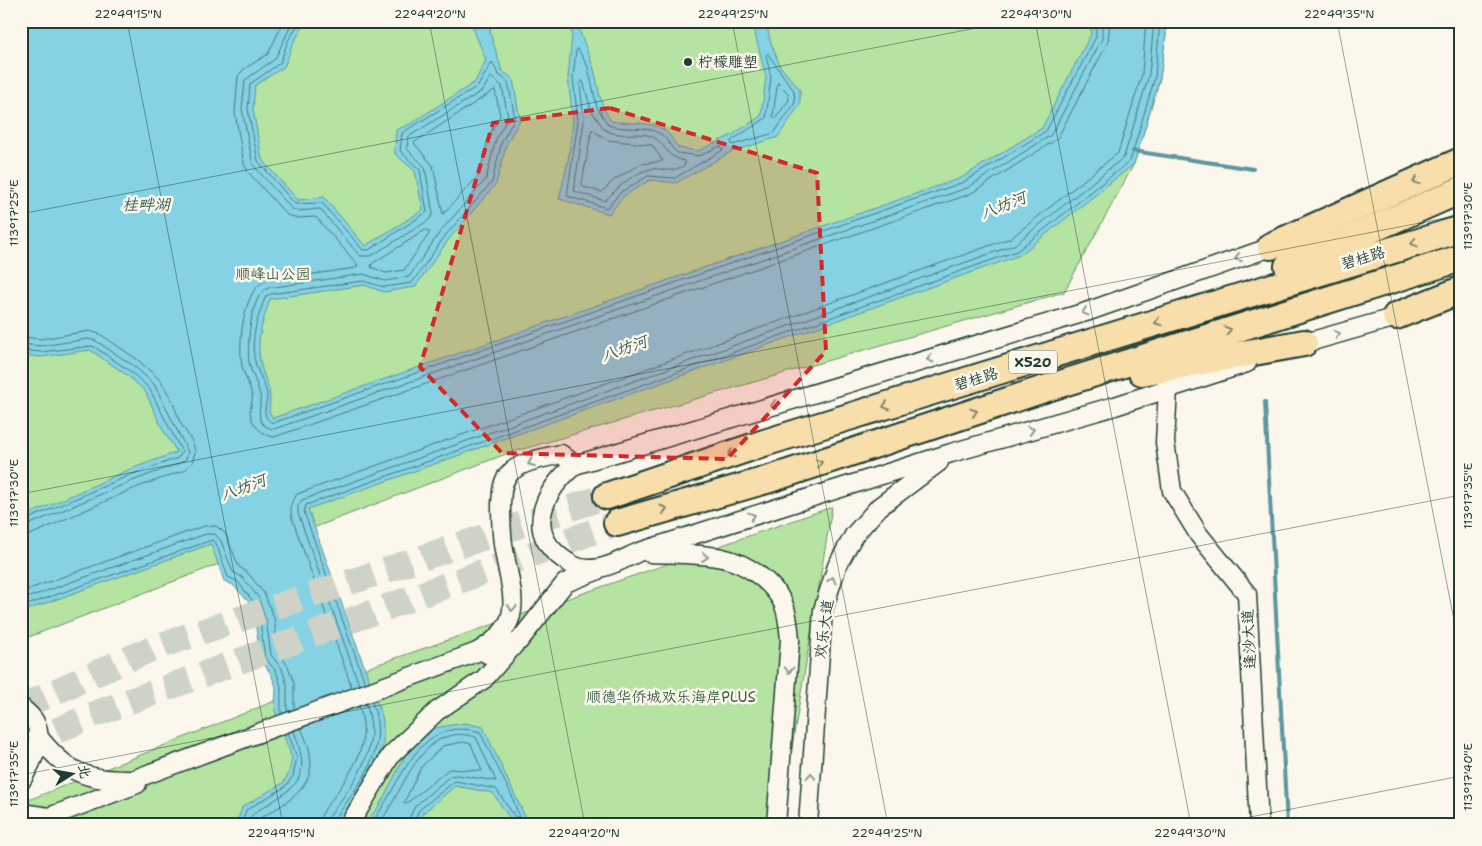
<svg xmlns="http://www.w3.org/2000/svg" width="1482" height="846" font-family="'Shantell Sans','LXGW WenKai TC',sans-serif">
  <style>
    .green { fill: #b5e3a1; stroke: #6a906a }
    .water { fill: #85d2e4; stroke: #5c969e }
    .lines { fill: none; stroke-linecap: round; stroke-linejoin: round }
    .shore { stroke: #48797a; stroke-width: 1 }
    .stream { stroke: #5c969e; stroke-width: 4 }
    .highway-tunnel { stroke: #cfd2c7; stroke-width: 26; stroke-dasharray: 26 13; stroke-linecap: butt }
    .minor-casing { stroke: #1f3d34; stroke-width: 21 }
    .highway-casing { stroke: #1f3d34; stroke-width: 30 }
    .minor { stroke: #fbf7ec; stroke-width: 18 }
    .highway { stroke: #f8deab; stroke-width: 26 }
    .oneway { stroke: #81856a }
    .oneway2 { stroke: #8d9a90 }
    .marked { fill: #d62828; fill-opacity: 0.2; stroke: #d62828; stroke-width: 4; stroke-dasharray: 10 6; stroke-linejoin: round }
    .ticks { fill: none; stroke: #1f3d34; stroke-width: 1; stroke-opacity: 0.45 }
    .poi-dot { fill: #1f3d34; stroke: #fbf7ec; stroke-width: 2 }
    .labels { text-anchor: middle; stroke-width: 5; stroke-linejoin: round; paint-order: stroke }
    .shield { fill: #fbf7ec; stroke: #61756b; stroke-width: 1 }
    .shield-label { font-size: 14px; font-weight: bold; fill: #1f3d34 }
    .poi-label { font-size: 15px; fill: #1f3d34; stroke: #fbf7ec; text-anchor: start }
    .street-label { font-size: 15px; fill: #1f3d34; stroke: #fbf7ec }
    .park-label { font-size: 15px; fill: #3d5e4a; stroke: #fbf7ec }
    .water-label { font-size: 16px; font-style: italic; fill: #335b57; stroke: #fbf7ec }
    .neatline { fill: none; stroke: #1f3d34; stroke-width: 2 }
    .ticks-label { font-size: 12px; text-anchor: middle; fill: #1f3d34 }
  </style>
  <rect width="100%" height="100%" fill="#fbf7ec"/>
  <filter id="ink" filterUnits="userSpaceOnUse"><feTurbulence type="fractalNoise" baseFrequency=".02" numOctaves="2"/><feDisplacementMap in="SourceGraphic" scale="10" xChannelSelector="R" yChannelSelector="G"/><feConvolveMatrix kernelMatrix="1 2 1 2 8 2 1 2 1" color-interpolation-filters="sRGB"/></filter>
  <g filter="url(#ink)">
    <!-- green -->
    <g class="green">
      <path d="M21,21h1144l1,14 -6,43 -26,86 -70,128 -558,162 -485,186z"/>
      <path d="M832,507l-53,318h-758v-22l271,-109z"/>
    </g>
    <!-- water -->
    <g class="water">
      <path d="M21,21h285l-13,23 -9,23 -29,18 -2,24 9,51 36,40 26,-3 41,49 58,-36 -8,-39 -20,-17 1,-24 14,-6 65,-42 11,-22 -16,-39h21l-1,11 12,39 11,8 7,41 -13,23 -11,41 -47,55 -34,48 -31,5 -20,-7 -94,14c-7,21 -14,40 -10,62 4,22 13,24 9,50l4,7 688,-240 81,-50 49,-94v-13h74l1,14 -6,43 -26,86 -114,91 -712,254 75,210v26l-16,37 -30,43h-101l6,-18 41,-24 6,-10 3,-15 -17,-47 1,-24 -5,-13 -10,-14 -6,-38 -7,-21 -15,-16 -9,-4 -13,-37 -190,68v-94l107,-48 49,-18 -14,-22 -18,-39 -18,-16 -37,-25 -49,7 -20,-2z"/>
      <path d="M569,21h7c5,16 12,30 17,45 7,22 4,34 18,55 17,3 38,0 52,8 7,4 11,14 16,19l19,3 34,-16 29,-19 5,-39 -14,-56h14l4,19 10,26 20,24v14l-22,33 -47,15 -55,31 -26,-3 -26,16 -15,18 -50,-15 9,-38 5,-40 -5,-44 4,-42z"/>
      <path d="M465,723l18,4 46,98h-15l-21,-32 -38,-7 -32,27 -7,12h-52l15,-19 26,-50 29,-28z"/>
    </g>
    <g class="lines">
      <!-- shore -->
      <g class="shore">
        <path d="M284,21l-16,33 -24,15 -6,7 -3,37 9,51 4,8 39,43 11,3 18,-1 42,48 -2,3 -91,13c-22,9 -27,63 -23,85 2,10 8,19 10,29 1,5 -1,10 -2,15 0,13 11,25 24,27l696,-243 87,-55 51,-97 2,-21"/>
        <path d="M293,21l-18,38 -30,21 -3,29 11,56 39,44 6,2 22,-2 40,47h11l58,-36 4,-6 -8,-47 -18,-18 1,-12 74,-46 9,-14 11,9 6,31 -12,22 -10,40 -46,53 -31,45 -24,4 -22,-7 -95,14c-18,7 -21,57 -19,74 2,11 9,22 11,33 2,13 -8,31 14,34l693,-241 84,-53 51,-96v-18"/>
        <path d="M300,21l-12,20 -8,22 -30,21 -2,26 10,51 37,43 27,-1 41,47h6l58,-38 -7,-42 -20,-19 2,-18 76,-47 14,-24 6,12 10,8 7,36 -13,23 -10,41 -47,54 -33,47 -28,4 -21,-6 -93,13 -4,2c-9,21 -17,47 -10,69 3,10 10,21 11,30 0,11 -7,22 6,28l691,-241 82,-51 50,-94v-16"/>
        <path d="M578,49l10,18 9,40 11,18c17,6 36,0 51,8 9,4 11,16 19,20l21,3 21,-10 3,4 -48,28 -27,-2 -27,16 -14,16 -40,-12 11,-75 -5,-44 3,-26z"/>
        <path d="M768,54l26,37 1,12 -21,30 -42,12 -1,-4 35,-23 5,-41 -5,-21z"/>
        <path d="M583,81l8,29 13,19c14,10 32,2 47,7 16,7 12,20 34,25v4c-18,11 -24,0 -38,5 -17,5 -30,19 -42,31l-31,-10 10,-70 -4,-37z"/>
        <path d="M778,83l10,10 1,7 -14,19 -2,-3z"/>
        <path d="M495,90l5,26 -11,20 -10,39 -36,39 -10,-48 -19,-23z"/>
        <path d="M592,130l16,10 44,5 11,16 -22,3 -27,16 -12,12 -19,-5 -1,-3z"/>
        <path d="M426,230l3,1v3l-25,36 -18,3 -15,-6 1,-3z"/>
        <path d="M21,337l20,2 48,-8 11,3 38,26 22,20 12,20 8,22 13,21 2,9 -3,11 -7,7 -50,18 -105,47 -9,1"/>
        <path d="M21,344l20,2 47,-7 8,2 38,25 20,18 34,68 -2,7 -6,4 -48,18 -111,47"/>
        <path d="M21,350l20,2 52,-6 37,25 19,17 33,64 -4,6 -48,17 -109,47"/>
        <path d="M21,592l183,-66h12l9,7 14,34 8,5 17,21 10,25 4,34 10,14 6,17v26"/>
        <path d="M21,600l185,-66h9l6,7 12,31 9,5 16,20 8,23 5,35 11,14 5,16v27"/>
        <path d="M21,607l191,-67 4,3 12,34 9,4 15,19 8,21 5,37 11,13 5,15v28"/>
        <path d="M365,683l-61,-171 2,-7 711,-254 113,-90 25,-84 5,-56"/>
        <path d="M359,685l-61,-172v-7l4,-6 712,-255 110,-88 25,-82 5,-54"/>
        <path d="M352,688l-61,-173v-11l6,-10 714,-256 107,-85 24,-79 4,-53"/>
        <path d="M464,742l7,2 11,27 -33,-2 -42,34h-3l17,-36 22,-21z"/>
        <path d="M241,825l5,-15 39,-23 8,-11 4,-19 -9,-24"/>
        <path d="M247,825c3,-11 9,-13 18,-19 39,-23 44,-33 29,-75"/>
        <path d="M255,825l2,-5c25,-15 60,-30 53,-66 -1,-9 -6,-18 -9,-26"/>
        <path d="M319,825c1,-11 8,-19 14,-27 21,-30 39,-55 26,-92"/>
        <path d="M327,825l2,-8c25,-36 54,-67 37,-113"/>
        <path d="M333,825l1,-5c27,-39 56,-69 38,-118"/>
        <path d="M370,825c32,-39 45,-111 110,-93l32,64 7,21h-4l-19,-28 -41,-8 -36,29 -7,15"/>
        <path d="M378,825c26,-32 42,-105 98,-88l20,44 -39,-6 -7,1 -35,30 -9,19"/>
      </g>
      <!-- stream -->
      <g class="stream">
        <path d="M1133,151l120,18"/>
        <path d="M1265,402l22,423"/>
      </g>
      <!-- highway-tunnel -->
      <g class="highway-tunnel">
        <path d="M21,707l132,-59 454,-152"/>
        <path d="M21,747l71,-32 525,-192"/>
      </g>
      <!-- minor casing -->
      <g class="minor-casing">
        <g id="minor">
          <path d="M1295,346l112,-32"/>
          <path d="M1247,363l-132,43 -164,47 -312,99c-16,7 -32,17 -50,17 -13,0 -21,-6 -31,-14 -34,-28 -10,-68 17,-90l511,-153 194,-68"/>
          <path d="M1168,389l-3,53 7,49 27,44 48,59 12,231"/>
          <path d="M650,553c23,1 50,0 72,5 24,5 50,23 61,45 5,11 6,25 7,37l-14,185"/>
          <path d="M487,654l32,-13 46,-58 31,-12"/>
          <path d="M21,707c4,4 11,9 14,15 10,18 -5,44 -14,59"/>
          <path d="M37,735c29,37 48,46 95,45l345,-128c50,-29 35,-54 27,-102 -3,-15 -3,-30 -3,-46 1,-10 0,-20 7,-29 12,-14 36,-17 53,-21l14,11"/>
          <path d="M21,813l28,4 88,-33"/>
          <path d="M349,825l42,-70 46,-44 47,-32 30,-34"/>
          <path d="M808,825l15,-215 14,-44 17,-31 25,-28 60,-45"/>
        </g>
      </g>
      <!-- highway casing -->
      <g class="highway-casing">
        <g id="highway">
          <path d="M1271,246l190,-85"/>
          <path d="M1288,266l173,-76"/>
          <path d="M1396,316l65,-26"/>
          <path d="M1142,372l162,-29"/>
          <path d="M607,496l157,-53 697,-214"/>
          <path d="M617,523l153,-44 268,-88 423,-133"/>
        </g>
      </g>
      <!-- minor -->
      <use href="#minor" class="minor"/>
      <!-- highway -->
      <use href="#highway" class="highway"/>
    </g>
    <!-- one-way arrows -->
    <defs><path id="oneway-chevron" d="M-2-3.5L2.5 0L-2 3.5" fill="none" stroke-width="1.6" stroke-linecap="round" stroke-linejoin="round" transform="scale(1.25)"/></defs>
    <g class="oneway">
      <use href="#oneway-chevron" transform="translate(1416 181) rotate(156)"/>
      <use href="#oneway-chevron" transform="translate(1414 243) rotate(164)"/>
      <use href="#oneway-chevron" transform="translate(1158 322) rotate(162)"/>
      <use href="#oneway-chevron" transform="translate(1228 330) rotate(-18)"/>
      <use href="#oneway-chevron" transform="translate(886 406) rotate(163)"/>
      <use href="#oneway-chevron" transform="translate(974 412) rotate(-18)"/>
      <use href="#oneway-chevron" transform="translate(731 454) rotate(161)"/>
      <use href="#oneway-chevron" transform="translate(819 463) rotate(-18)"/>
      <use href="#oneway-chevron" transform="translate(664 509) rotate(-16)"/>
    </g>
    <g class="oneway2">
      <use href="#oneway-chevron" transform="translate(1238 258) rotate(160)"/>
      <use href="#oneway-chevron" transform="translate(1085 312) rotate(162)"/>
      <use href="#oneway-chevron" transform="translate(1337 334) rotate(-15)"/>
      <use href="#oneway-chevron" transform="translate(930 359) rotate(163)"/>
      <use href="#oneway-chevron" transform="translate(774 405) rotate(163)"/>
      <use href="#oneway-chevron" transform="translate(1031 430) rotate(-16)"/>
      <use href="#oneway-chevron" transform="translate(531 463) rotate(157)"/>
      <use href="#oneway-chevron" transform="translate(752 516) rotate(-18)"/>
      <use href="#oneway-chevron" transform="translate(705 557) rotate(4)"/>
      <use href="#oneway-chevron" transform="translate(832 580) rotate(-73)"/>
      <use href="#oneway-chevron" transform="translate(512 608) rotate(96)"/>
      <use href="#oneway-chevron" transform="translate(789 670) rotate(93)"/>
      <use href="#oneway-chevron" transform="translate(811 776) rotate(-86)"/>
    </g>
  </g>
  <!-- marked area -->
  <path class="marked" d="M610,108l207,65 9,178 -99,108 -225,-6 -82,-86 73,-244z"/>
  <!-- ticks -->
  <path class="ticks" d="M127,21l156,804M429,21l156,804M732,21l156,804M1035,21l156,804M1337,21l124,635M21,214l991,-193M21,494l1440,-279M21,775l1440,-280M1209,825l252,-49"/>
  <!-- markers -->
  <circle class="poi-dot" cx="688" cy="62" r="5"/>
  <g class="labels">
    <!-- shield labels -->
    <rect class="shield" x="1009" y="350.5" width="48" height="23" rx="4"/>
    <g class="shield-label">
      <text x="1033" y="367">X520</text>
    </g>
    <!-- poi labels -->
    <g class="poi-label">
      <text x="698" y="67">柠檬雕塑</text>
    </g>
    <!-- street labels -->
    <g class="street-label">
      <text transform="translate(1363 258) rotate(-17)" y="5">碧桂路</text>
      <text transform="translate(976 379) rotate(-17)" y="5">碧桂路</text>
      <text transform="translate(824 629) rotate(-82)" y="5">欢乐大道</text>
      <text transform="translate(1249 639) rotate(-93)" y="5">逢沙大道</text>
    </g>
    <!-- park labels -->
    <g class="park-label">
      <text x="273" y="279">顺峰山公园</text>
      <text x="671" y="702">顺德华侨城欢乐海岸PLUS</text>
    </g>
    <!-- water labels -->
    <g class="water-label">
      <text x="146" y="210">桂畔湖</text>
      <text transform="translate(1003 205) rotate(-22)" y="6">八坊河</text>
      <text transform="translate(624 348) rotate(-20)" y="6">八坊河</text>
      <text transform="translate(243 487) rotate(-21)" y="6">八坊河</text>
    </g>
  </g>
  <!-- margin -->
  <rect width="1482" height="846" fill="none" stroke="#fbf7ec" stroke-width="55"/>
  <!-- north arrow -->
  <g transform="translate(72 774) rotate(79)" stroke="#fbf7ec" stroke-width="4" paint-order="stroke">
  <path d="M0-4L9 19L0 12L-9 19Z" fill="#1f3d34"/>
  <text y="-8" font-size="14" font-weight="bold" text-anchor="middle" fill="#1f3d34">北</text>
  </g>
  <rect x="28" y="28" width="1426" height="790" class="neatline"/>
  <g class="ticks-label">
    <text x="128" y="18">22°49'15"N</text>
    <text x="430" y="18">22°49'20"N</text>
    <text x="733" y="18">22°49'25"N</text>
    <text x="1036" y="18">22°49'30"N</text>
    <text x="1339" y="18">22°49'35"N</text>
    <text transform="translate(14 213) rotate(-90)" y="4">113°17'25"E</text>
    <text transform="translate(1468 216) rotate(-90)" y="4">113°17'30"E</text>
    <text transform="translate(14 493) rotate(-90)" y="4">113°17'30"E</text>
    <text transform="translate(1468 496) rotate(-90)" y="4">113°17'35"E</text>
    <text transform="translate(14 774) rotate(-90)" y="4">113°17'35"E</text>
    <text transform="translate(1468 777) rotate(-90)" y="4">113°17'40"E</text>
    <text x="281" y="837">22°49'15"N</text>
    <text x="584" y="837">22°49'20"N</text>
    <text x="887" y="837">22°49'25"N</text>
    <text x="1190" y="837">22°49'30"N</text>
  </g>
</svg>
